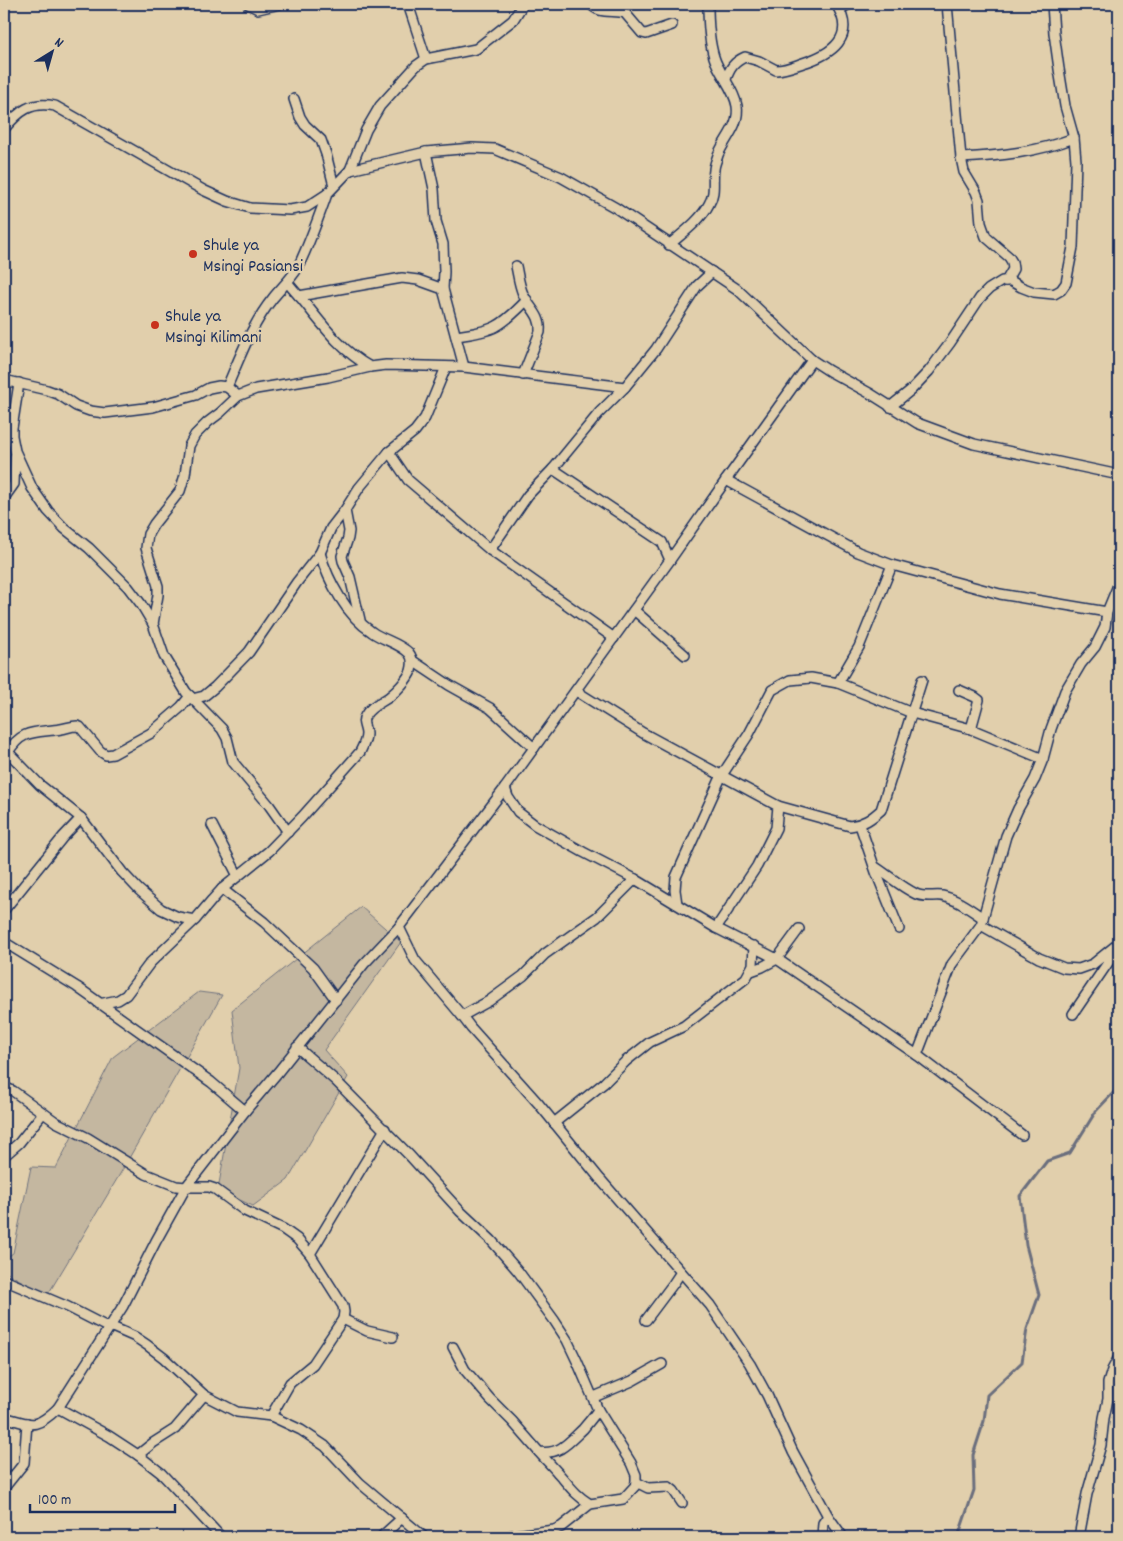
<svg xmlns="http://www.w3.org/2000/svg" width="1123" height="1541" font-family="Dekko,sans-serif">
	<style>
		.green { fill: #c4b7a0; stroke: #70737f }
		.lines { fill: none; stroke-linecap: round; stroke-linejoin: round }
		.stream { stroke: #6a6e7d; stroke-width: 3 }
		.street-casing { stroke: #1b2f5e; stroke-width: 12 }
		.street { stroke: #e1cfac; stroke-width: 9 }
		.poi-dot { fill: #c8321e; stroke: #e1cfac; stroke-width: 2 }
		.labels { text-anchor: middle; stroke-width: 5; stroke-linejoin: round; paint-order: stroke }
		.poi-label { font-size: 18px; fill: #1b2f5e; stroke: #e1cfac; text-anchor: start }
	</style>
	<rect width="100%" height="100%" fill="#e1cfac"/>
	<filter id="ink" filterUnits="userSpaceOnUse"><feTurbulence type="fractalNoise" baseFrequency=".02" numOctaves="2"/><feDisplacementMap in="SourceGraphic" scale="10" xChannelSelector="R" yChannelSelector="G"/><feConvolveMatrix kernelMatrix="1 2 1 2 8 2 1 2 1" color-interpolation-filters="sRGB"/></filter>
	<g filter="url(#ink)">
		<!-- green -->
		<g class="green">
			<polygon points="361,907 401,942 324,1050 348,1077 288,1180 253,1206 218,1190 239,1068 232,1010"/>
			<polygon points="199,992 222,995 120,1174 47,1296 4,1271 4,1259 13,1253 31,1167 56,1168 113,1057"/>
		</g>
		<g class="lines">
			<!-- stream -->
			<polyline class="stream" points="958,1537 974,1490 973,1455 984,1421 987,1395 1022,1362 1027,1329 1039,1295 1026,1245 1020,1196 1047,1161 1070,1153 1096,1111 1116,1090 1119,1090"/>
			<defs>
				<g id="street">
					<polyline points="248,4 258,9 280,4"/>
					<polyline points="408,4 426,59"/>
					<path d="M 591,4 C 597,14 614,10 625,13 L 642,33 L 646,34 L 672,25"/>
					<polyline points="947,4 961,158 964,172 976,192 979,200 981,223 986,237 1009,257 1012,262 1013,269 1006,281"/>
					<polyline points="839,9 850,4"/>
					<path d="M 726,79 C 730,68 734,62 745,57 L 759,61 L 776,70 C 785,70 794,66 803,63 C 832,54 857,37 836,4"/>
					<polyline points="294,99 300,117 305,125 321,140 326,154 334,186"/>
					<path d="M 4,129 C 19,111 31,101 55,106 L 203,190 L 227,201 L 250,208 L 290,210 L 307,207 L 327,194 L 350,170 L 426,152 L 472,148 L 495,149 L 561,177 L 616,208 L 737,289 L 812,360 L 829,371 L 871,394 L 917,423 L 974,444 L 1119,475"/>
					<polyline points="426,152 434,189 436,221 443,244 444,272 443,289 464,367"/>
					<path d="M 961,158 C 1000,156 1038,152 1074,138"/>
					<polyline points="350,170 366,130 380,106 416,66 426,59 476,49 513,20 523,4"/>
					<path d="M 669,245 C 683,233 701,220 709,204 C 716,192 712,182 714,170 C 714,165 717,159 718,155 C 725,138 740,125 737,106 C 734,88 719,74 714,57 C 709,41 708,21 708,4"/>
					<path d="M 516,266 C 518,275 519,285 523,294 C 529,308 542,315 540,332 L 523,375"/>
					<path d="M 288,283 C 292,288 296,293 301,298 C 322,324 340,350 370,367"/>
					<polyline points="299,296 402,278 418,280 443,289"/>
					<path d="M 456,336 C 494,331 500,328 527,300"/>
					<polyline points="4,380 47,390 58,394 76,406 90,411 105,413 153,407 196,395 209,388 219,386 227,387 238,396"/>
					<polyline points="19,383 12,428 12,436 15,451 32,488 48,511 64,528 89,548 128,587 141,604 153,624 164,656 186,692 222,729 227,738 233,762 269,805 288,832"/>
					<path d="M 227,387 C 240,357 252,324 273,298 C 281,288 290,280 297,269 C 309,245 318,219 327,194"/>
					<polyline points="890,407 911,390 929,371 950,343 980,298 989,289 1002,281 1011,281 1021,287 1034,292 1054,294 1061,290 1066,283 1073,247 1076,161 1074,138 1065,106 1059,69 1054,33 1052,4"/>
					<polyline points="389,452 408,480 490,550 614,638"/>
					<polyline points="553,469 662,542 670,560"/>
					<polyline points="726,480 858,552 892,565 1000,594 1107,612"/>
					<polyline points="4,498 14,484 15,456"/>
					<polyline points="345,510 349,531 348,538 342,556 343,561 350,577 360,620"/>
					<polyline points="490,550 528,495 553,469 599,413 625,387"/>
					<polyline points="634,610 685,655"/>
					<polyline points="153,624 158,595 158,586 146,548 148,534 154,524 180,491 185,475 189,446 195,435 208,422 220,413 238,396 256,389 328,377 370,367 386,365 464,367 625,387 656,349 697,286 712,272"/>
					<polyline points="413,661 449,685 490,708 534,748"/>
					<polyline points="838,683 859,647 892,565"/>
					<polyline points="959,690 975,697 979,700 971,729"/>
					<polyline points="576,691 643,733 778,806 776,828 757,866 716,928"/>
					<polyline points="192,699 204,696 215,687 249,652 297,582 320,553 331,528 345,510 359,488 389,452 415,431 425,418 446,367"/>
					<polyline points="4,748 40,785 81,818 122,872 139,890 161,909 178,917 195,920"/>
					<path d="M 8,753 C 21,728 38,733 61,729 C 67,728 71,726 77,726 L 80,727 L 100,751 L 106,755 L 113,754 L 151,733 L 181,707 L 190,696"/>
					<polyline points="505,788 508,797 518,812 535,825 583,852 635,879 716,928 777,959 917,1055 1022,1135"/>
					<path d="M 778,806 L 850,826 C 864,824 871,819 881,810 L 922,680"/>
					<polyline points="212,825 238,876"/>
					<polyline points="860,825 876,872 899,929"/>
					<path d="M 874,866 C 888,875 901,887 916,894 C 925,898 933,895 942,896 C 957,899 971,910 983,918"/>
					<polyline points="222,889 264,922 313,968 336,1000"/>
					<polyline points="677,904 675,890 676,877 722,775 749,734 772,690 790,680 811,678 838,683 912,713 971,729 1043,759"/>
					<polyline points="4,910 63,837 81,818"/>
					<polyline points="981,925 1039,958 1064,968 1079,969 1093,964 1119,943"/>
					<polyline points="399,927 415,960 462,1016 471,1028 538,1103 600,1179 710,1305 750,1364 767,1395 793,1452 828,1516 843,1537"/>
					<polyline points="4,942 77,987 211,1082 245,1111"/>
					<polyline points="751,971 762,967 777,959 799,929"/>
					<path d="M 99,1004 L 118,1000 L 126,995 L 150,963 L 195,920 L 212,900 L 222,889 L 269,851 L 302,817 L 360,752 C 363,746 366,741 366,734 C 366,728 361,722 365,716 C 370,706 381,703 389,697 C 397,691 407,680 411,671 C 413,664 413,658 409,653 C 399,643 383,640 372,632 C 347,616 328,581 320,553"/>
					<polyline points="1073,1014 1118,948"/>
					<polyline points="462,1016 489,1001 523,976 545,954 597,917 635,879"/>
					<polyline points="297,1047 336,1081 410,1156 460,1211 491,1240 518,1271 554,1320 567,1340 577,1361 598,1410 631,1463 636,1475 636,1482 635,1486 623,1499 590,1504 561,1527 554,1530 501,1537"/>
					<polyline points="917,1055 952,964 981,925 1006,836 1018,809 1035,779 1043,759 1051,729 1065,691 1081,664 1095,647 1105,627 1107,612 1119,583"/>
					<polyline points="4,1087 13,1091 56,1122 88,1138 146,1174 176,1186 186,1187 209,1187 215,1189 245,1211 283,1229 297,1239 310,1254 343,1306 344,1312 343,1319 313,1364 290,1383 271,1416"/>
					<polyline points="554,1123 604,1083 626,1061 650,1042 684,1026 746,978 753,965 754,946"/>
					<polyline points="4,1156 19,1143 43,1113"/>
					<polyline points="310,1254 385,1129"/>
					<polyline points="4,1280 68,1307 109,1328"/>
					<polyline points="343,1319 367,1331 393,1337"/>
					<polyline points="646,1320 673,1284 681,1272"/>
					<polyline points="110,1326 135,1337 147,1345 164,1358 204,1395 237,1412 271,1416 301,1430 325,1446 360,1483 424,1537"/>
					<path d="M 453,1347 L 465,1370 L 490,1399 L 512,1421 L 539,1452 C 560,1455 569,1442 583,1429 C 589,1422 593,1417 598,1410"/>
					<polyline points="594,1397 632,1381 662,1364"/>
					<polyline points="58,1408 109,1436 138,1455 161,1473 221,1537"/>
					<path d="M 4,1417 C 32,1425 35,1430 58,1408 L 123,1306 L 156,1241 L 186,1187 L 245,1111 L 278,1072 L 364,964 L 399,927 L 505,788 L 670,560 L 726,480 L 812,360"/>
					<path d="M 539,1452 C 545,1459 552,1466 558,1473 C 570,1486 574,1494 590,1504"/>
					<polyline points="138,1455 153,1443 175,1429 204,1395"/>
					<polyline points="636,1482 648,1488 669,1487 674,1491 682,1503"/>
					<polyline points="4,1488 24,1463 27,1423"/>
					<polyline points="381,1537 402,1518"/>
					<polyline points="822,1537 823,1523 828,1516"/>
					<polyline points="1079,1537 1087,1494 1101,1445 1104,1418 1108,1399 1108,1383 1112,1370 1119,1357"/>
				</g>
			</defs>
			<!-- street casing -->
			<use href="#street" class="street-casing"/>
			<!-- street -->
			<use href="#street" class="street"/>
		</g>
	</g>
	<!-- markers -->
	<g class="poi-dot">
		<circle cx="193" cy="254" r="5"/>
		<circle cx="155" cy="325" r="5"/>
	</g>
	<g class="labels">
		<!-- poi labels -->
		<g class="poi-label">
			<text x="203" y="250">Shule ya<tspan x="203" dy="21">Msingi Pasiansi</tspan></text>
			<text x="165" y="321">Shule ya<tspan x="165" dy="21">Msingi Kilimani</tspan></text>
		</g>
	</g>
	<!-- margin -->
	<rect width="1123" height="1541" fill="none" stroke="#e1cfac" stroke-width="20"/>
	<rect x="10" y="10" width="1103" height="1521" fill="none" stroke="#1b2f5e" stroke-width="2" filter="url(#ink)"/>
	<!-- north arrow -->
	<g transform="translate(52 52) rotate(37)" stroke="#e1cfac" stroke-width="4" paint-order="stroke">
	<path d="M0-4L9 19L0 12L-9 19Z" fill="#1b2f5e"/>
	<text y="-8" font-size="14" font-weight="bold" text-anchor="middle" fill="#1b2f5e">N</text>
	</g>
	<!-- scale -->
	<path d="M30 1504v8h145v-8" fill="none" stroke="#1b2f5e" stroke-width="2.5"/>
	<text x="38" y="1504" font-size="15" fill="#1b2f5e" stroke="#e1cfac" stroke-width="4" paint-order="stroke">100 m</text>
</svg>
